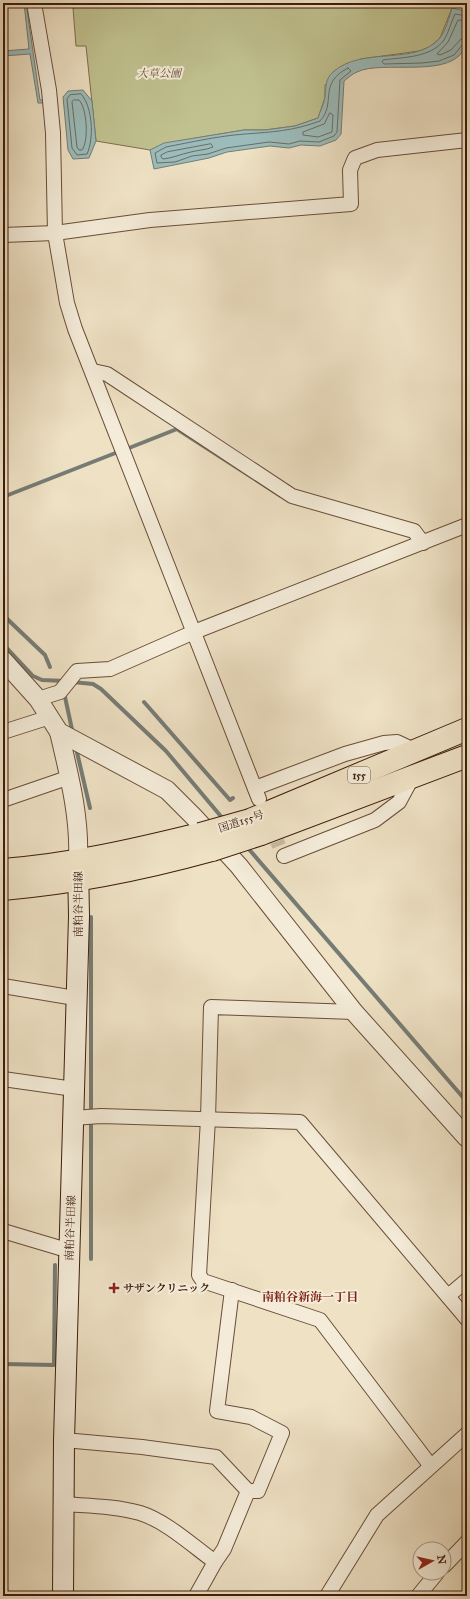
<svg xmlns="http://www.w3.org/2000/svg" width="470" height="1599" font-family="'IM FELL Great Primer','Noto Serif JP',serif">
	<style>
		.green { fill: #c0c18f; stroke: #7f6e4d }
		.water { fill: #9bbcbb; stroke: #767c75 }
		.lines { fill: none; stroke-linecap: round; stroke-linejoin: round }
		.shore { stroke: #6c6c63; stroke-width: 1 }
		.stream { stroke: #767c75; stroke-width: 4 }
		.minor-tunnel { stroke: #cbba9f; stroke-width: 14; stroke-dasharray: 14 7; stroke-linecap: butt }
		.minor-casing { stroke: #6a4d39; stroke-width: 16 }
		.tertiary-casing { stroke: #6a4d39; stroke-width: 20 }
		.secondary-casing { stroke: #3e1c0b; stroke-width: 22 }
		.trunk-casing { stroke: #3e1c0b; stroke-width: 24 }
		.minor { stroke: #f4ecd9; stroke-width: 14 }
		.tertiary { stroke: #f4ecd9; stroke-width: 18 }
		.secondary { stroke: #f4ecd9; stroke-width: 20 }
		.trunk { stroke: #eee1c4; stroke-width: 22 }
		.trunk-bridge-casing { stroke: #3e1c0b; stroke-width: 24; stroke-linecap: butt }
		.trunk-bridge { stroke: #eee1c4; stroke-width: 22 }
		.poi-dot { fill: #8f2418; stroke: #f4ecd9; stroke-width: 1.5 }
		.labels { text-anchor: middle; stroke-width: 4; stroke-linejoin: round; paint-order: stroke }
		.shield { fill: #f4ecd9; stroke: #755a49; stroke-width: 1 }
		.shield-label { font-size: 10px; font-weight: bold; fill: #3e1c0b }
		.park-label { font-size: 11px; font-style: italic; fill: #654e33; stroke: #f4ecd9 }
		.street-label { font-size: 11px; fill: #3e1c0b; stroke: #f4ecd9 }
		.poi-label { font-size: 11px; font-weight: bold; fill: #3e1c0b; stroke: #f4ecd9; text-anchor: start }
		.neighbourhood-label { font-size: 12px; font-weight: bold; fill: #7a1f14; stroke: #f4ecd9 }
	</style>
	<rect width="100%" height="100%" fill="#eee1c4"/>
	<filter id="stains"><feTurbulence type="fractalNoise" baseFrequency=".005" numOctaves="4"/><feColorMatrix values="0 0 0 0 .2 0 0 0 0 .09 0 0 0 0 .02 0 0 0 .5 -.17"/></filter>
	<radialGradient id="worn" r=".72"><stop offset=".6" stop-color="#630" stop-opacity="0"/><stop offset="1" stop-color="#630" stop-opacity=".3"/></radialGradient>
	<!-- green -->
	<polygon class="green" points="81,3 452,3 452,8 440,38 430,47 419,51 361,59 325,85 325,98 318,118 295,126 265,130 244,130 179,141 158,150 150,150 96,141 86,46 76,46 73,8 81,7"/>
	<!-- water -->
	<g class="water">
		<polygon points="24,3 26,3 40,100 44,100 45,103 38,103 30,54 3,56 3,51 29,49"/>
		<path d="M 452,8 L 465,11 C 466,22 469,35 466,45 C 454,81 383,59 357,72 C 352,74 348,78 344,81 L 341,134 L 336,140 L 320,146 L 301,145 L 289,148 L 270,146 L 227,152 L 209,158 L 154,169 L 150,150 L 164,143 L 244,130 L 265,130 L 295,126 L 318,118 C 320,111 324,104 325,97 C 326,88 325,79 333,72 C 362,46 414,66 439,39 C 446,31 449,17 452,8 Z"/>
		<polygon points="83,90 92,101 96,141 89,158 73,159 68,150 63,97 68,91"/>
	</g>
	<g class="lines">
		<!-- shore -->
		<g class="shore">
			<path d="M 467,16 L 455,14 C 451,22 449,32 444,40 C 431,58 403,57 383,60 L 382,62 L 384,64 L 422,63 L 439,61 L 454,55 L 463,44 L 467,43"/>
			<polyline points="467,21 458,20 448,42 437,54 440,55 451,50 461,39 467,38"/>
			<path d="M 348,68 L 351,71 L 340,80 L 337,132 L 334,136 L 319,142 L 300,141 L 289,144 L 269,142 L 226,148 L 208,154 L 192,156 L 175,162 L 157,163 L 155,153 L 166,147 C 192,142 218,136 245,134 C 272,132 293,131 320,121 C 337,103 317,84 348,68 Z"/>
			<path d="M 81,94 C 93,107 94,139 87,154 L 77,155 L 72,148 L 67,99 L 70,95 Z"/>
			<path d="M 74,100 L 79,100 C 87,108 89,141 82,150 L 79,150 L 77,147 L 72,102 Z"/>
			<polygon points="330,113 333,115 332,132 318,137 303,135 303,132 324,124"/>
			<path d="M 211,144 L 213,147 C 206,150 198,150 191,152 C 181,154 173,158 163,159 L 161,157 L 161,155 L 167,152 Z"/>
		</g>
		<!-- stream -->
		<g class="stream">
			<polyline points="129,448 177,429 281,496"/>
			<polyline points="3,497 118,452"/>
			<polyline points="3,615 45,655 50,667"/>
			<polyline points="3,644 33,676 42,680 65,681"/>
			<polyline points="72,682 93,684 101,689 166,751 224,820"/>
			<polyline points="65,697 73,734"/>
			<polyline points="144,702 230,800 233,798"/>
			<polyline points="76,748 90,808"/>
			<polyline points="247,847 467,1102"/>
			<polyline points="91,1259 91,917"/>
			<polyline points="3,1364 54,1365 55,1265"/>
		</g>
		<!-- minor-tunnel -->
		<polyline class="minor-tunnel" points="269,822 279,846"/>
		<defs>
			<g id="minor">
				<polyline points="34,3 49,90 53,133 55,233 67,303 75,329 259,799"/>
				<polyline points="3,235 55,233 150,220 351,204 350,170 355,158 377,150 467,140"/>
				<polyline points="93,371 107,374 292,496 414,531 423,543"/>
				<polyline points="38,699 60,692 77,671 110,669 194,632 467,525"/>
				<polyline points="3,732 50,717"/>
				<polyline points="255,788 345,754 384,743 397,742 414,750"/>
				<polyline points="3,800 70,777"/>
				<polyline points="284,856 375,820 399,802 412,778"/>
				<polyline points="3,986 75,998"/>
				<polyline points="354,1012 211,1007 208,1119 199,1275 203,1281 320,1320 430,1465"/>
				<polyline points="3,1079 74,1089"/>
				<polyline points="73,1118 101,1116 300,1122 467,1319"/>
				<polyline points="3,1231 60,1248 69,1248"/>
				<polyline points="232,1290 217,1411 251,1417 282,1433 258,1491 248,1491"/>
				<polyline points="448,1296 467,1280"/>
				<polyline points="64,1440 142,1447 216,1457 248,1491 224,1549 215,1562"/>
				<path d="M 63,1504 C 89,1506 115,1506 140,1513 C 166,1521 193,1546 215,1562 L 196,1596"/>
				<polyline points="444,1566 467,1542"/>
				<polyline points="327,1596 377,1515 467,1434"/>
				<polyline points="418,1596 437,1573"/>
			</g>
			<g id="tertiary">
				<polyline points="3,660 38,699 59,732 167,790 194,817 239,866 354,1012 467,1138"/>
				<path d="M 59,732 C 69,775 80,816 78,860"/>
			</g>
			<polyline id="secondary" points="63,1596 64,1440 79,916 78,864"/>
			<g id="trunk">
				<polyline points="250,820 467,729"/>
				<polyline points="261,834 467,756"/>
				<path d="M 3,870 C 70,865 135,850 200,834"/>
				<path d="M 3,889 C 75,883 143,869 212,850"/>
			</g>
		</defs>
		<!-- minor casing -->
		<use href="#minor" class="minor-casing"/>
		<!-- tertiary casing -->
		<use href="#tertiary" class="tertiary-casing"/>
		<!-- secondary casing -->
		<use href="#secondary" class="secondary-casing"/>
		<!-- trunk casing -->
		<use href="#trunk" class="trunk-casing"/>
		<!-- minor -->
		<use href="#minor" class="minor"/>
		<!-- tertiary -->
		<use href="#tertiary" class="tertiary"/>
		<!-- secondary -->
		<use href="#secondary" class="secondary"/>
		<!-- trunk -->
		<use href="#trunk" class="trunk"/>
		<defs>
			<g id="trunk-bridge">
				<polyline points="200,834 250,820"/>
				<polyline points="212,850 261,834"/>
			</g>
		</defs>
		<!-- trunk-bridge casing -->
		<use href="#trunk-bridge" class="trunk-bridge-casing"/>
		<!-- trunk-bridge -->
		<use href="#trunk-bridge" class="trunk-bridge"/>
	</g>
	<!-- markers -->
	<path class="poi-dot" d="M112 1282h4v4h4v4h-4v4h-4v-4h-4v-4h4z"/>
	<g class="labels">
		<!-- shield labels -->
		<rect class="shield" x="348" y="767" width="22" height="16" rx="3"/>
		<g class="shield-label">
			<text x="359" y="779">155</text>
		</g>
		<!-- park labels -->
		<g class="park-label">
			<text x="159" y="77">大草公園</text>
		</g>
		<!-- street labels -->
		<g class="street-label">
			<text transform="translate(241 821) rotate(-18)" y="4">国道155号</text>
			<text transform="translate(78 904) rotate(-90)" y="4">南粕谷半田線</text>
			<text transform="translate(70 1228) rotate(-88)" y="4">南粕谷半田線</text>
		</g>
		<!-- poi labels -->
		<g class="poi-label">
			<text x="123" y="1292">サザンクリニック</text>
		</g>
		<!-- neighbourhood labels -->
		<g class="neighbourhood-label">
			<text x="310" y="1301">南粕谷新海一丁目</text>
		</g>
	</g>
	<!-- margin -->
	<rect width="470" height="1599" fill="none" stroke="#eee1c4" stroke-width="16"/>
	<rect x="4" y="4" width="462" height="1591" fill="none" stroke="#3e1c0b" stroke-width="2"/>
	<rect x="8" y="8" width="454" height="1583" fill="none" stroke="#3e1c0b"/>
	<!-- north arrow -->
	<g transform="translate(432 1561) rotate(82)"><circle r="19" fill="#f4ecd9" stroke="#ab9987"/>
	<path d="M0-3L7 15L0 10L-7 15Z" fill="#8f2418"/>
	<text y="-6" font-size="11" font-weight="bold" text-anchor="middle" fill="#3e1c0b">N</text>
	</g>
	<rect width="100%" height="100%" filter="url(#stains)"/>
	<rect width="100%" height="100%" fill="url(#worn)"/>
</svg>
